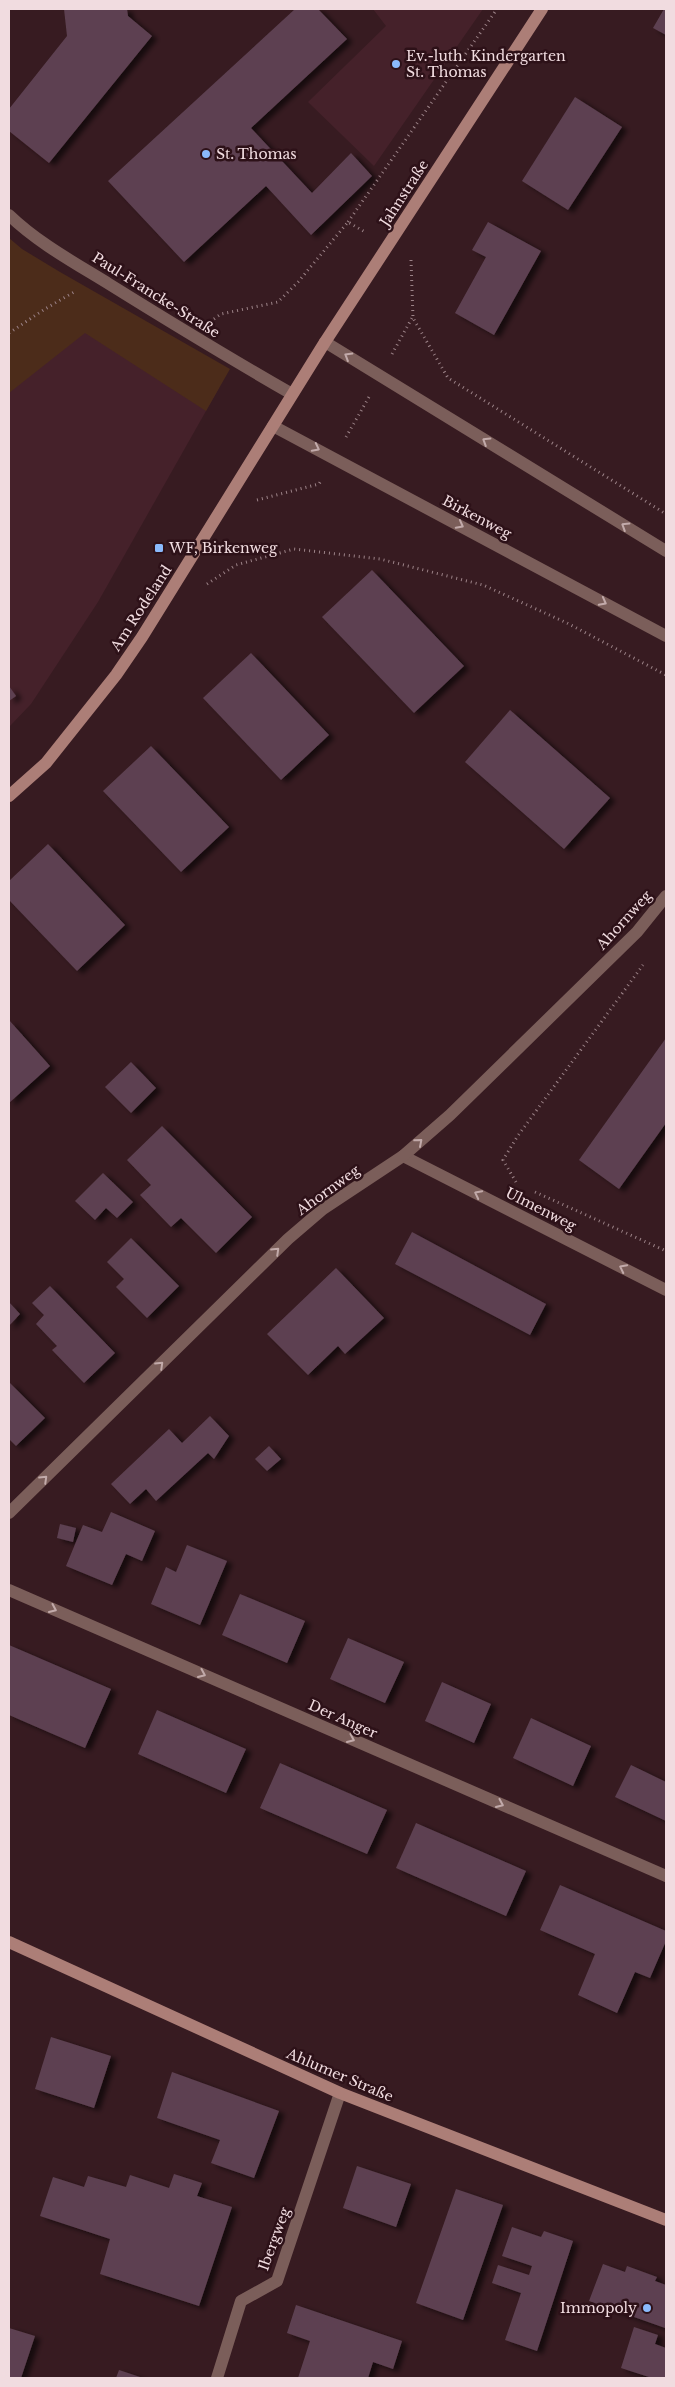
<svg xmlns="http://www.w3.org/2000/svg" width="675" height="2387" font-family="'Libre Baskerville',serif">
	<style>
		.built { fill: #45212a }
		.green { fill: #4c2c1a }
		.building { fill: #5d4151; filter: url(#shadow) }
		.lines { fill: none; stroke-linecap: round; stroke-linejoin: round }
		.path { stroke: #9c8388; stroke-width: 3; stroke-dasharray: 1 4; stroke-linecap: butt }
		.street { stroke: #7b5e5a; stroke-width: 12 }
		.secondary { stroke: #ac7e77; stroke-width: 12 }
		.oneway { stroke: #c2aaaa }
		.poi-dot { fill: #8abafc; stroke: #2d1118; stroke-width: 2 }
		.labels { text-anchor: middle; stroke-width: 5; stroke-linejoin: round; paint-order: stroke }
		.poi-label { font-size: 14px; fill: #f1dce0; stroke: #2d1118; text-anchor: start }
		.street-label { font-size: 14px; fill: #f1dce0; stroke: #2d1118 }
	</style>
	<defs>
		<filter id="shadow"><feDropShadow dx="5.5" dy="3" stdDeviation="2.5" flood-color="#0009"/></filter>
	</defs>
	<rect width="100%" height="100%" fill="#371b21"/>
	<!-- built -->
	<g class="built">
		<polygon points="373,9 483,9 374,166 308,102 386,26"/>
		<polygon points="85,309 219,388 98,602 31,704 9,727 9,364"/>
	</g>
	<!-- green -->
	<polygon class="green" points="9,238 22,249 60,272 230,369 206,411 85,333 9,393"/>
	<!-- building -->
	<g class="building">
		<polygon points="64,9 127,9 128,16 152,36 49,163 9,131 9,109 67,36"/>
		<polygon points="295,9 318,9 347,39 251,128 312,193 351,153 372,176 311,235 266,186 184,262 108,181"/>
		<polygon points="664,9 666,9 666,35 653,28"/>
		<polygon points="575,97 622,127 568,210 522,181"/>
		<polygon points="488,222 541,251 494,335 455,313 486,257 472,250"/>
		<polygon points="372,570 464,666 414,713 322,617"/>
		<polygon points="251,653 329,735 281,780 203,698"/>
		<polygon points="9,686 16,696 9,701"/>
		<polygon points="510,710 610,798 564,849 465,762"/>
		<polygon points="151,746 229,827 181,872 103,791"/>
		<polygon points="48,844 125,925 77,971 9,900 9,881"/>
		<polygon points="9,1020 50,1066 9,1103"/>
		<polygon points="666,1038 666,1123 619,1189 579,1160"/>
		<polygon points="131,1062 156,1088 131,1113 105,1087"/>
		<polygon points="162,1126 252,1217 216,1253 181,1218 171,1227 140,1195 151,1185 127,1160"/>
		<polygon points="103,1173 133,1202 117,1218 106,1208 95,1220 75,1201"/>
		<polygon points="412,1232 546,1304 530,1335 395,1264"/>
		<polygon points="131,1238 179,1286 147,1318 116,1287 124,1279 107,1262"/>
		<polygon points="336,1268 384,1318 345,1354 338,1346 308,1375 267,1334"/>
		<polygon points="50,1286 115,1353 84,1383 52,1350 57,1346 36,1324 44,1315 32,1303"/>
		<polygon points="9,1302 20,1314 9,1326"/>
		<polygon points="9,1382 45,1418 16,1446 9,1439"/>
		<polygon points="210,1416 229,1436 214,1459 208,1453 156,1501 146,1489 130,1504 111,1484 169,1429 182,1443"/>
		<polygon points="269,1446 281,1459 267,1471 255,1459"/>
		<polygon points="111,1512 155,1531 142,1561 126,1554 112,1585 66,1566 83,1525 102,1532"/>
		<polygon points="60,1524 76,1528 73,1542 57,1538"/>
		<polygon points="187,1545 227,1561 200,1625 151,1604 166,1567 176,1572"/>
		<polygon points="240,1594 305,1621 287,1663 222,1635"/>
		<polygon points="348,1638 404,1662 385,1703 330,1679"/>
		<polygon points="9,1645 111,1689 85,1748 9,1715"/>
		<polygon points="442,1682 491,1704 474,1743 425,1721"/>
		<polygon points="157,1710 246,1749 226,1793 138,1754"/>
		<polygon points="531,1718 591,1746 573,1786 513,1758"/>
		<polygon points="280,1763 387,1810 367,1854 260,1808"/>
		<polygon points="631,1765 666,1782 666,1821 615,1797"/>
		<polygon points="416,1823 526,1871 506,1916 396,1868"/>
		<polygon points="560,1885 666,1931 666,1941 650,1978 635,1972 617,2013 578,1995 595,1954 540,1930"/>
		<polygon points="51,2037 111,2056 94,2108 35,2089"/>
		<polygon points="172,2072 279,2111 254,2178 211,2163 220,2140 157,2118"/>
		<polygon points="357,2166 411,2184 396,2227 343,2208"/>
		<polygon points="174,2174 202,2183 197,2196 232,2207 199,2306 100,2274 110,2239 40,2216 53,2177 84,2187 88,2176 126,2187 130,2175 169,2188"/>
		<polygon points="456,2189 503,2205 463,2320 416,2303"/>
		<polygon points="512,2227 541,2237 544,2231 573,2241 537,2351 505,2340 521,2293 492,2283 498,2265 529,2275 532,2266 502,2256"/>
		<polygon points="603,2264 625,2272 627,2266 657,2277 655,2281 666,2285 665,2328 589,2301"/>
		<polygon points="296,2305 402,2341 393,2369 373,2362 368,2378 298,2378 310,2341 287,2333"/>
		<polygon points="634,2327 658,2335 655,2344 666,2348 666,2378 652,2378 621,2368"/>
		<polygon points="9,2328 35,2336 21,2378 9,2378"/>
		<polygon points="119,2370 143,2378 116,2378"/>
	</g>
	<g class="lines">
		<!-- path -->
		<g class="path">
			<polyline points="348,222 497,9"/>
			<polyline points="411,260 413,318 448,378 666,514"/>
			<polyline points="214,319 221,314 278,302 298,282 348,222 365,232"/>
			<polyline points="9,333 45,309 74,292"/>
			<polyline points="392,354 412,318"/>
			<polyline points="346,437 369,397"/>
			<polyline points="257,500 319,484 322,479"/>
			<polyline points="207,584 236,565 294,549 380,559 483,585 567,623 666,675"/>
			<polyline points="516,1182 503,1160 517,1137 643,965"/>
			<polyline points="535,1192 666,1251"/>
		</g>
		<!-- street -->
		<g class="street">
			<path d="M 9,215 C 38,243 75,263 109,284 C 170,322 231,359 292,394"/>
			<polyline points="325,342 666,551"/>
			<polyline points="273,426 666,636"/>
			<polyline points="403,1156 666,1290"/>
			<polyline points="9,1513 288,1239 323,1209 403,1156 450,1115 637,932 666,896"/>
			<polyline points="9,1590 666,1876"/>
			<polyline points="217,2378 241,2301 277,2281 340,2093"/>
		</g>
		<!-- secondary -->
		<g class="secondary">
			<polyline points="9,796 46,763 116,675 142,637 325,342 542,9"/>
			<polyline points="9,1942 340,2093 666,2220"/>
		</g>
	</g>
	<!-- one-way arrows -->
	<defs><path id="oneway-chevron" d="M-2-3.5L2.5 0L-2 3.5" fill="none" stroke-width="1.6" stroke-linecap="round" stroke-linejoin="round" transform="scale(1.25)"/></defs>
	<g class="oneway">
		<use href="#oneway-chevron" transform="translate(348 356) rotate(-149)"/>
		<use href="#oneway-chevron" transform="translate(486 441) rotate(-148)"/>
		<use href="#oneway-chevron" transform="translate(316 448) rotate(27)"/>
		<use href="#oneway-chevron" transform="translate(460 525) rotate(28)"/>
		<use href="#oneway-chevron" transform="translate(625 526) rotate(-148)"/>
		<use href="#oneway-chevron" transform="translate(603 602) rotate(28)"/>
		<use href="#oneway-chevron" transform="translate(419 1142) rotate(-41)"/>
		<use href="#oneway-chevron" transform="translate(478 1194) rotate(-153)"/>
		<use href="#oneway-chevron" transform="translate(276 1251) rotate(-44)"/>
		<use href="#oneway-chevron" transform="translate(623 1268) rotate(-153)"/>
		<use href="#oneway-chevron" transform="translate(160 1365) rotate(-44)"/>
		<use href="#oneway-chevron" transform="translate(44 1479) rotate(-44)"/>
		<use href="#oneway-chevron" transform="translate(53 1609) rotate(24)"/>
		<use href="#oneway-chevron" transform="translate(202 1674) rotate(24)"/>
		<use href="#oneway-chevron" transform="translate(351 1739) rotate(24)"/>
		<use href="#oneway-chevron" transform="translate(500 1804) rotate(24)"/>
	</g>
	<!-- markers -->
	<g class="poi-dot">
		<circle cx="396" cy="64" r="5"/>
		<circle cx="206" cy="154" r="5"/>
		<rect x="154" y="543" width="10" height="10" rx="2.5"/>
		<circle cx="647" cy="2308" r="5"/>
	</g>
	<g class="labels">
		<!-- poi labels -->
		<g class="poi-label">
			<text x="406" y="61">Ev.-luth. Kindergarten<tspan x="406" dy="16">St. Thomas</tspan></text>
			<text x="216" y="159">St. Thomas</text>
			<text x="169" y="553">WF, Birkenweg</text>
			<text x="637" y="2313" text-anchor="end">Immopoly</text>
		</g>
		<!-- street labels -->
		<g class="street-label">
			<text transform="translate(404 193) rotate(-57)" y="5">Jahnstraße</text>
			<text transform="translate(156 295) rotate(32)" y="5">Paul-Francke-Straße</text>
			<text transform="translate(477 517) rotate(28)" y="5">Birkenweg</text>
			<text transform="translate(141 608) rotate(-57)" y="5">Am Rodeland</text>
			<text transform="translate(624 920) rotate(-48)" y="5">Ahornweg</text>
			<text transform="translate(328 1190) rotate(-36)" y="5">Ahornweg</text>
			<text transform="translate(541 1209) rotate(27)" y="5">Ulmenweg</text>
			<text transform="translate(343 1719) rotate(24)" y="5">Der Anger</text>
			<text transform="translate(340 2075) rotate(23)" y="5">Ahlumer Straße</text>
			<text transform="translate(274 2239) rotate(-70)" y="5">Ibergweg</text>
		</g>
	</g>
	<!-- border -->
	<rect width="675" height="2387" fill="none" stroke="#f1dce0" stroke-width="20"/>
</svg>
